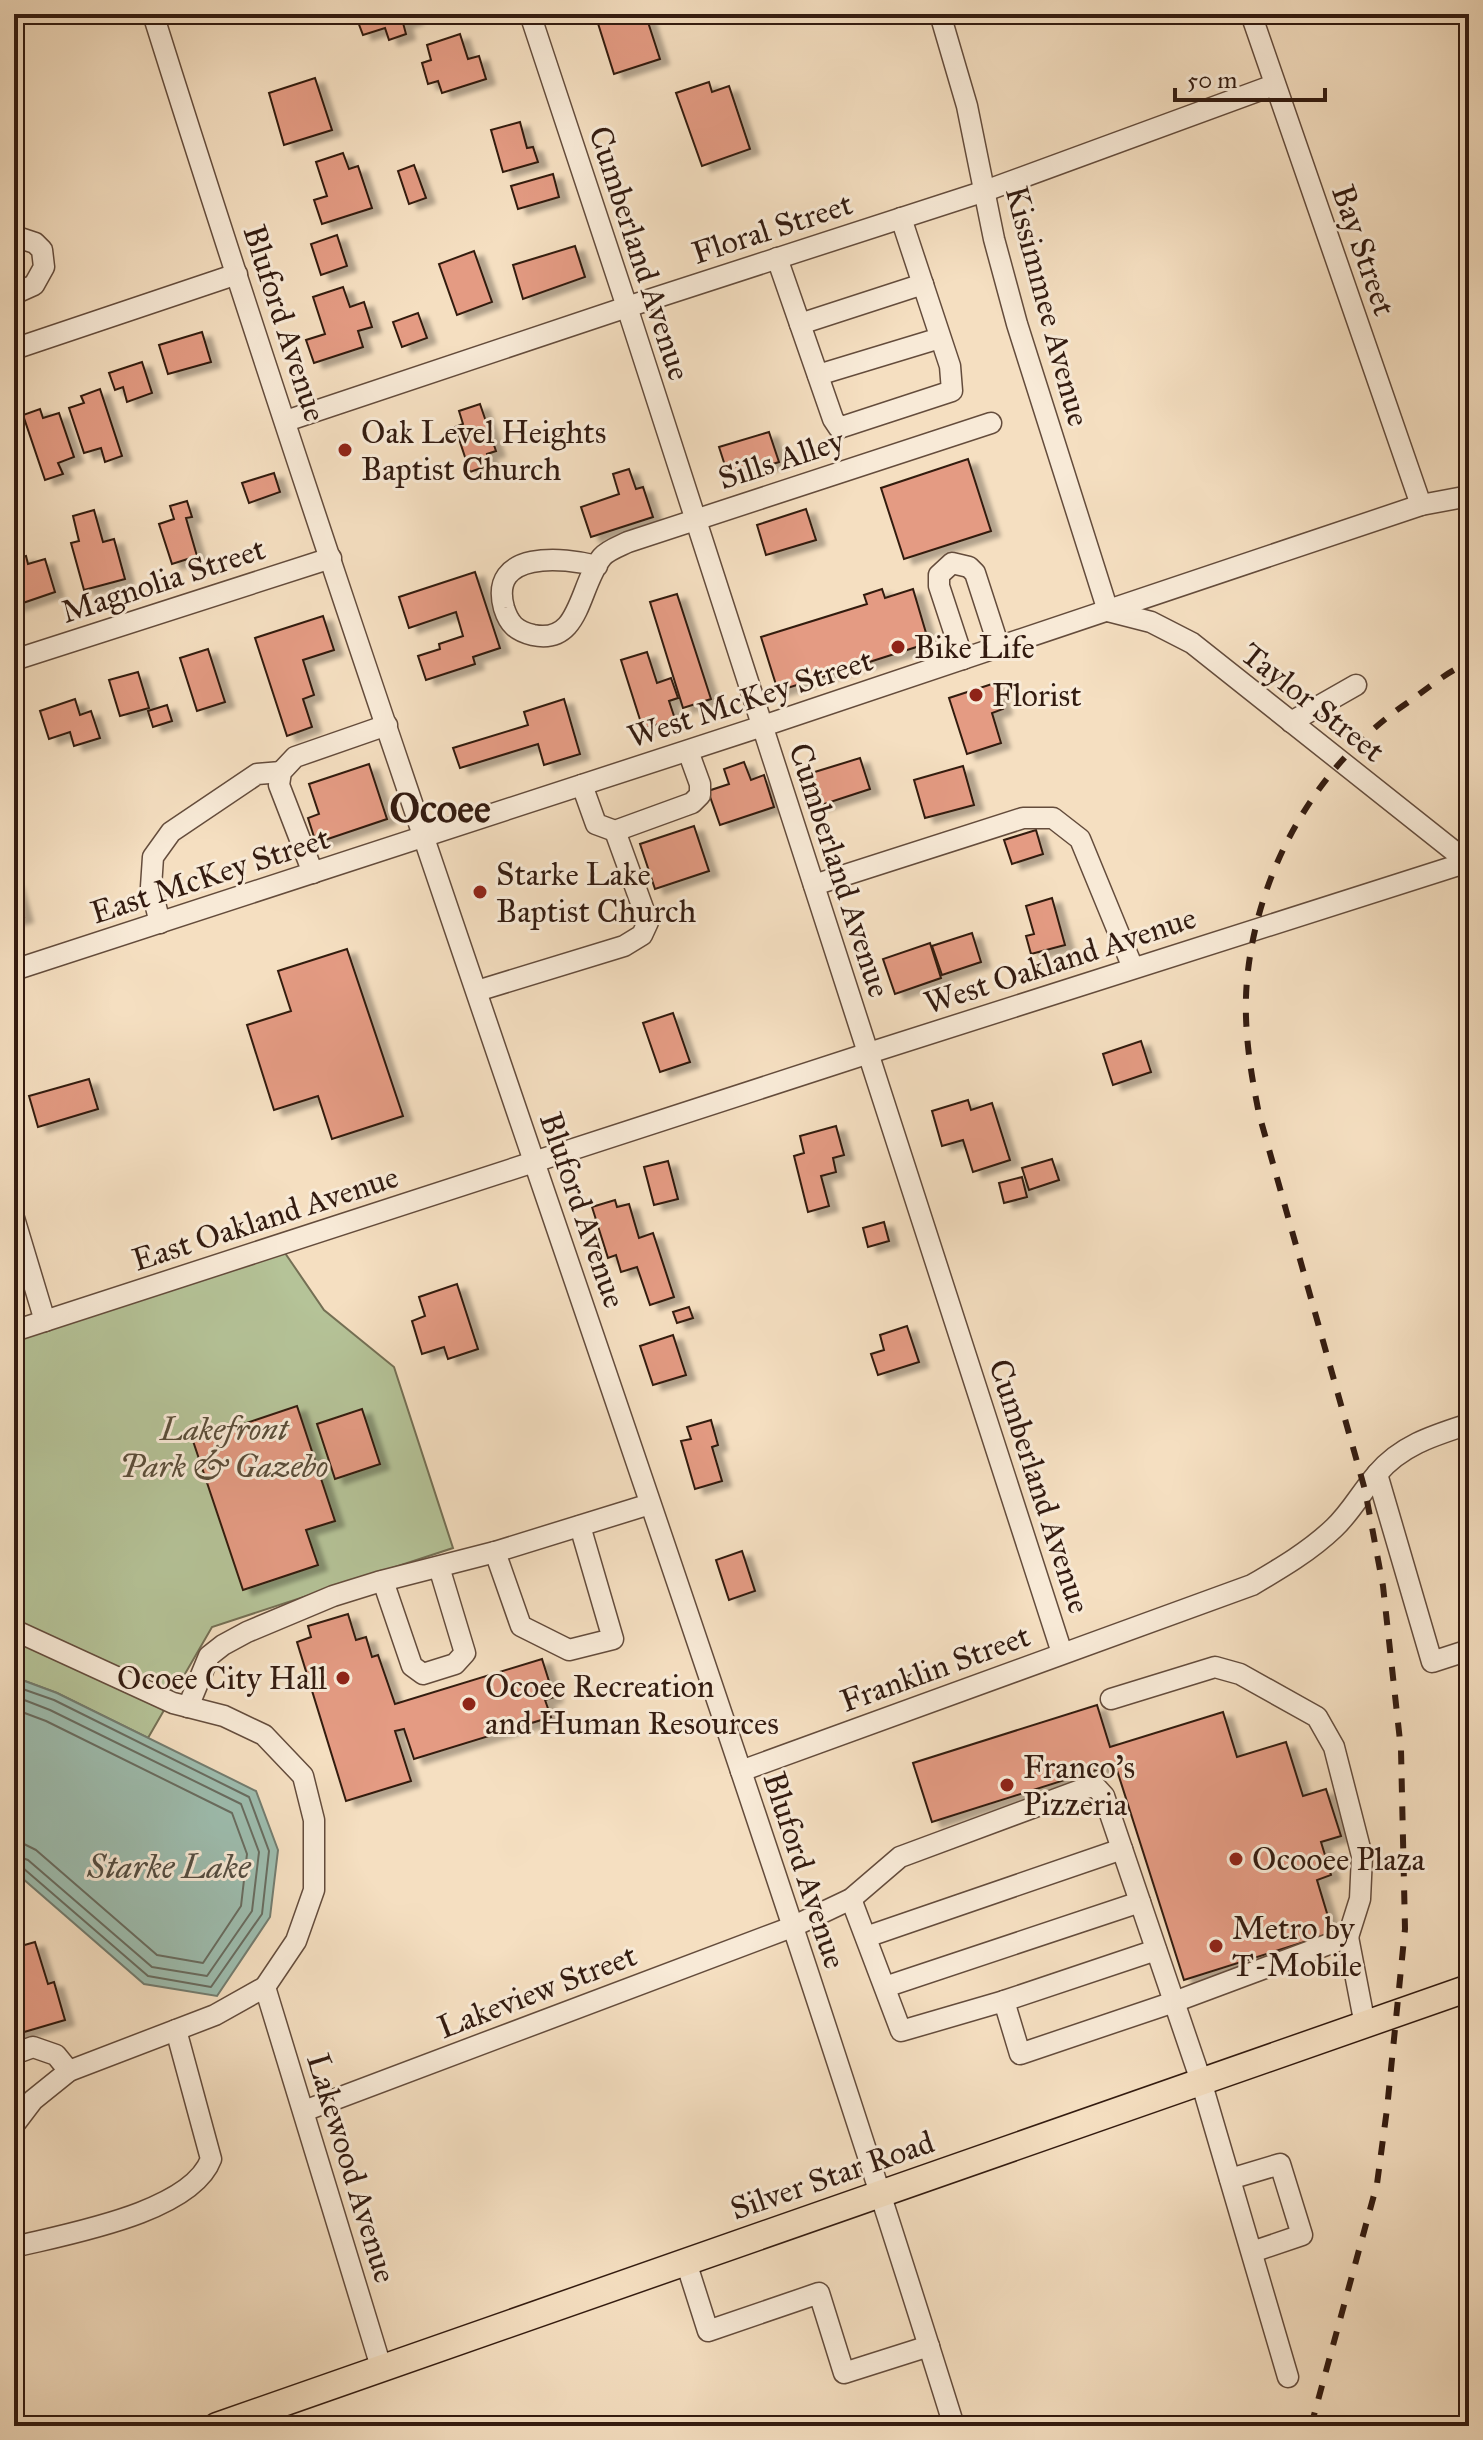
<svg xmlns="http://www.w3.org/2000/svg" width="1483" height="2440" font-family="'IM FELL Great Primer',serif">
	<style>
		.green { fill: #b5c398; stroke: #746f54; stroke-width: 2 }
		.water { fill: #9dbdaf; stroke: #737c6f; stroke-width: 2 }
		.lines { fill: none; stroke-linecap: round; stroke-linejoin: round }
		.shore { stroke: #686c60; stroke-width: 2 }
		.building { fill: #e49b83; stroke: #331b10; stroke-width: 2; filter: url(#shadow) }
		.minor-casing { stroke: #644c3c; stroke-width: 23 }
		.major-casing { stroke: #331b10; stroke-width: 29 }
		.minor { stroke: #f8ead7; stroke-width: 20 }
		.major { stroke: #f5dfc1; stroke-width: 26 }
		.rail { stroke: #331b10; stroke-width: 6; stroke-dasharray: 14 14; stroke-linecap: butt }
		.poi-dot { fill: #8f2418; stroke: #f8ead7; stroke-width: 3 }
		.labels { text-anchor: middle; stroke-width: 6; stroke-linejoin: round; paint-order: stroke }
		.street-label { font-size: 32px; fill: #331b10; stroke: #f8ead7 }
		.poi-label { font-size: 32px; fill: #331b10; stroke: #f8ead7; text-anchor: start }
		.park-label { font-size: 32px; font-style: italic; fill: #5a4d39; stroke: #f8ead7 }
		.water-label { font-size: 34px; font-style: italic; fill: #534c40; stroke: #f8ead7 }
		.district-label { font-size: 40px; font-weight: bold; fill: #331b10; stroke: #f8ead7 }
	</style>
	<defs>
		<filter id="shadow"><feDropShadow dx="9" dy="5" stdDeviation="2" flood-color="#0004"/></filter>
	</defs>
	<rect width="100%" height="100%" fill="#f5dfc1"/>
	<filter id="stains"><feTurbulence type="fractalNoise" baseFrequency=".0025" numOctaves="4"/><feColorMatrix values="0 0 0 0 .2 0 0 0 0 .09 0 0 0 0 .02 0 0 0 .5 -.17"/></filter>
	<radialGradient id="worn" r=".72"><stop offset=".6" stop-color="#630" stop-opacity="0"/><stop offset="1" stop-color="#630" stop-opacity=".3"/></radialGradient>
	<!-- green -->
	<polygon class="green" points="285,1253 324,1310 394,1367 453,1548 212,1627 148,1738 57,1693 14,1677 14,1341"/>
	<!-- water -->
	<polygon class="water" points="14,1677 57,1693 256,1791 278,1850 270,1917 217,1996 144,1984 14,1871"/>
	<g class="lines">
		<!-- shore -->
		<g class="shore">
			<polyline points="14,1686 54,1700 249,1797 269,1851 262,1914 211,1987 148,1976 23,1868 14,1865"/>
			<polyline points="14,1696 50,1710 241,1804 259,1852 252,1911 207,1976 152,1967 28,1860 14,1855"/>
			<polyline points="14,1709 46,1721 232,1813 247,1854 241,1906 203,1963 157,1955 36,1850 24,1844 14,1843"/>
		</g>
	</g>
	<!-- building -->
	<g class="building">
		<polygon points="355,14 413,14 414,19 403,23 406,34 389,40 385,28 363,35"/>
		<polygon points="595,14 625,14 628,22 646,16 660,59 614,74"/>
		<polygon points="460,34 468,59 479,56 486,79 442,93 438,81 428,84 422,63 431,60 427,45"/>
		<polygon points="315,78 332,130 284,145 269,93"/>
		<polygon points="709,82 712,92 729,86 750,149 702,166 676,93"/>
		<polygon points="520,122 527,148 533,147 538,162 503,172 491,130"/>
		<polygon points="343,153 349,169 358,166 372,208 322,224 314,200 327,196 316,162"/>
		<polygon points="414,165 426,198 409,204 398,171"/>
		<polygon points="553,174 559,197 518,209 511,186"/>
		<polygon points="337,235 347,266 321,275 311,244"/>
		<polygon points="575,246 585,277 523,299 513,265"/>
		<polygon points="474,251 492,302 457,315 439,264"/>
		<polygon points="343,287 350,307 364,302 372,327 358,331 363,347 314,363 306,340 325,334 313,297"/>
		<polygon points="418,313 427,338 402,347 393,322"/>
		<polygon points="202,332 211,362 168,374 159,345"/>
		<polygon points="142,362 152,393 127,402 123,387 115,390 109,373"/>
		<polygon points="100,389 122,456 105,462 101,448 84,453 69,408 84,403 81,396"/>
		<polygon points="480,404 496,451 487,454 490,465 470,472 455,427 463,424 459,411"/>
		<polygon points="40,409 43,418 59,413 74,457 58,463 63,474 45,480 23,415"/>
		<polygon points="769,432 779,462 729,478 719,447"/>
		<polygon points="968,459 991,531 904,559 881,488"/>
		<polygon points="629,469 636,489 643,487 653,517 591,537 581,507 619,494 613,474"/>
		<polygon points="274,473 280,492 249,503 242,483"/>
		<polygon points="187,501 192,517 186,518 197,556 172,564 159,524 174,519 170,506"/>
		<polygon points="806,509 816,540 766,555 757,525"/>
		<polygon points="94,510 103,542 114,539 125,579 84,590 71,543 79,541 73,516"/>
		<polygon points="26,556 28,564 45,559 55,592 14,606 14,559"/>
		<polygon points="475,572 500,648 473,657 475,664 426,680 418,656 440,649 439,644 463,636 456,612 409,628 399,597"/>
		<polygon points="882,589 885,598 913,589 929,643 778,691 761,637 867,604 864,595"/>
		<polygon points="677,594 711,699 683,708 650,602"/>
		<polygon points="323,616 334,650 303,660 314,695 303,699 312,727 287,736 255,638"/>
		<polygon points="208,649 225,702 197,711 180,658"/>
		<polygon points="647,652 657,683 671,678 678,698 669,701 675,719 643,729 621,660"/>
		<polygon points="138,672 149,708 120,716 109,680"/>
		<polygon points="995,683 1003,709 992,713 1001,743 967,754 949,698"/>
		<polygon points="75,699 80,715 91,711 100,738 74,746 70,732 49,739 40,711"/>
		<polygon points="564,699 580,754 544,765 538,744 460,768 453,748 528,725 524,712"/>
		<polygon points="167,705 172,721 153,727 148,711"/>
		<polygon points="860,758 870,789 815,807 805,775"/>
		<polygon points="744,762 751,780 764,775 774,807 720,825 708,791 729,784 724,769"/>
		<polygon points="369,764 387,819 316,843 308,818 319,814 309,784"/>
		<polygon points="963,766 974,805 925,818 914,780"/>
		<polygon points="694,826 709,871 655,889 640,844"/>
		<polygon points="1036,830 1043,854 1012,864 1004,840"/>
		<polygon points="14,882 24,917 14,920"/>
		<polygon points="1052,898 1065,945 1031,954 1026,936 1034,934 1026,906"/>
		<polygon points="972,933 981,962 942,975 932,946"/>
		<polygon points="930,943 941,978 895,994 883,959"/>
		<polygon points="347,949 403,1116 332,1139 318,1096 274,1110 247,1025 291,1011 278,971"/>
		<polygon points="673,1013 690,1062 660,1072 643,1023"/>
		<polygon points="1141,1041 1151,1072 1113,1085 1103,1054"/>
		<polygon points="89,1079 98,1109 38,1127 29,1096"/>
		<polygon points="968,1100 971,1110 992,1103 1010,1160 973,1172 963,1140 942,1146 932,1111"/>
		<polygon points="836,1126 844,1155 833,1158 836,1172 821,1176 829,1206 808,1212 794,1156 804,1153 800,1136"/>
		<polygon points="1052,1159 1059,1180 1029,1190 1022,1168"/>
		<polygon points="668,1161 678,1199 654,1205 644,1167"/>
		<polygon points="1022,1177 1027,1197 1004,1203 999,1183"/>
		<polygon points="615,1200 617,1207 629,1204 639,1238 653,1233 674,1297 650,1305 637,1267 621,1272 616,1255 608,1258 592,1207"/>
		<polygon points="884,1222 889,1241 868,1247 863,1228"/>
		<polygon points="457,1284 478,1349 448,1359 444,1347 422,1354 412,1321 425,1316 419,1297"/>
		<polygon points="689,1307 693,1318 677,1323 673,1312"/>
		<polygon points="907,1326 919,1362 878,1375 871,1354 884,1350 880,1335"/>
		<polygon points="673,1335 686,1375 653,1385 640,1346"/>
		<polygon points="297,1406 335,1521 306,1530 318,1565 243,1590 193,1441"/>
		<polygon points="362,1409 380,1464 335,1479 317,1424"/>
		<polygon points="711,1420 718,1445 712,1447 722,1481 695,1489 681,1441 691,1439 687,1427"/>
		<polygon points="742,1551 755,1591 729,1600 716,1560"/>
		<polygon points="348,1614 356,1640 366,1637 372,1657 378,1655 395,1704 542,1659 554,1697 545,1700 551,1717 414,1759 404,1729 395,1731 411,1781 346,1801 297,1642 311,1637 308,1626"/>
		<polygon points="1097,1705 1110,1747 1223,1712 1237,1757 1286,1742 1303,1796 1326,1789 1341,1836 1321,1842 1331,1875 1317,1880 1333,1933 1184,1980 1115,1764 932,1822 913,1763"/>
		<polygon points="35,1942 48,1984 54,1982 65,2020 14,2035 14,1948"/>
	</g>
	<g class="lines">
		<defs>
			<g id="minor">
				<path d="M 153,14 C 407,822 701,1617 954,2426"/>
				<polyline points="530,14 627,307 1062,1653"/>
				<polyline points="940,14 967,106 994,239 1017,324 1108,611"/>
				<polyline points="1251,14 1421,505"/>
				<polyline points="14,236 35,243 42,250 44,267 34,285 14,294"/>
				<polyline points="777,258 833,419 839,428 952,391 950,366 901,218"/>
				<polyline points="800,324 923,284"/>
				<polyline points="14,349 237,274"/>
				<polyline points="818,375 940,338"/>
				<polyline points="286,421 627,307 985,191 1274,85"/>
				<path d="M 597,566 C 564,557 488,550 504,608 C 509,624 516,631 533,635 C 581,645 578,587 602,557 C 608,550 620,546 628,542 L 991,423"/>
				<polyline points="1108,611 1151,622 1192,643 1469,863"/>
				<polyline points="963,659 939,586 939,575 952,563 969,567 975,573 999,647"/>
				<polyline points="14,660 331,558"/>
				<polyline points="1291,722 1356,685"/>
				<polyline points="582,785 596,824 615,831 692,803 700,795 700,784 688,751"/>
				<polyline points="313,873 279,785 281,772 295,757 387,725"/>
				<polyline points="814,885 1023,818 1053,818 1080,839 1133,968"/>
				<polyline points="160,923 151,887 153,857 171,832 257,774 281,772"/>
				<polyline points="14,970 775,722 1421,505 1469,496"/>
				<polyline points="477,991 624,946 642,935 648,922 615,831"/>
				<polyline points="14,1218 45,1321"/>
				<polyline points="14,1331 869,1053 1468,862"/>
				<polyline points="1377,1474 1432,1662 1469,1650"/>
				<polyline points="495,1552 521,1626 569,1650 613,1639 580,1526"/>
				<polyline points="383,1581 412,1666 423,1674 455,1664 465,1653 439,1567"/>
				<polyline points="14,1630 173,1703 224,1716 264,1735 303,1776 314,1820 314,1890 296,1941 265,1987 215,2015 69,2071 33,2100 14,2125"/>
				<polyline points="1111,1699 1215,1667 1240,1674 1317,1717 1334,1747 1362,1856 1360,1899 1348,1937"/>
				<polyline points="188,1707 209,1656 223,1645 247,1632 333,1596 378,1582 495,1552 650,1504"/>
				<path d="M 741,1771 L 1252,1585 C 1281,1568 1310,1551 1334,1528 C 1351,1512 1362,1491 1377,1474 C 1401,1445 1435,1435 1469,1424"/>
				<polyline points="851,1899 901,2031 1004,2001 1020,2054 1174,2002 1348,1937 1365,2025"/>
				<polyline points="866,1937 1122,1849"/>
				<polyline points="265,1987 381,2367"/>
				<polyline points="885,1987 1140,1902"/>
				<polyline points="1004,2001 1156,1950"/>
				<polyline points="14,2054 33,2047 56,2055 69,2071"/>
				<polyline points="304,2111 792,1927 851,1899 900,1857 1094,1785 1104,1796 1201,2081 1288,2377"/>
				<polyline points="1230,2179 1280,2164 1302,2235 1252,2252"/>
				<path d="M 14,2247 C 66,2234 191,2213 211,2159 L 176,2030"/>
				<polyline points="686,2262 708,2331 819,2293 844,2373 929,2346"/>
			</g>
			<polyline id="major" points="217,2426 1469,1988"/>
		</defs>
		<!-- minor casing -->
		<use href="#minor" class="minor-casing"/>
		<!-- major casing -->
		<use href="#major" class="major-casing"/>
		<!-- minor -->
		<use href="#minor" class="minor"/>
		<!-- major -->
		<use href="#major" class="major"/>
		<!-- rail -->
		<path class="rail" d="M 1311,2426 L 1377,2184 L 1387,2109 L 1405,1929 L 1401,1750 L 1383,1586 L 1365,1490 L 1259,1114 C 1250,1069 1243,1026 1247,980 C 1257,871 1316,765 1407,703 C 1426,690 1447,671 1469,663"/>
	</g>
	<!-- markers -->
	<g class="poi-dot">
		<circle cx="345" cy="450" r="8"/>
		<circle cx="898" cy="647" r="8"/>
		<circle cx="976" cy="695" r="8"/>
		<circle cx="480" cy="892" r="8"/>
		<circle cx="343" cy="1678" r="8"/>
		<circle cx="469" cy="1704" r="8"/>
		<circle cx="1007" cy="1785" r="8"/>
		<circle cx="1236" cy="1859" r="8"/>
		<circle cx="1216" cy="1946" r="8"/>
	</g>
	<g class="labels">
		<!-- street labels -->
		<g class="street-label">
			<text transform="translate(772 228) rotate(-18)" y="11">Floral Street</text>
			<text transform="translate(1364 250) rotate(71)" y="11">Bay Street</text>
			<text transform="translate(640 253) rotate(72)" y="11">Cumberland Avenue</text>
			<text transform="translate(1048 306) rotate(75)" y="11">Kissimmee Avenue</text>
			<text transform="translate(285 323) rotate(72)" y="11">Bluford Avenue</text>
			<text transform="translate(781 459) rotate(-18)" y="11">Sills Alley</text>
			<text transform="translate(163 580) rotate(-18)" y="11">Magnolia Street</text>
			<text transform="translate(750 698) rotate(-18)" y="11">West McKey Street</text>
			<text transform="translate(1313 702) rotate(38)" y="11">Taylor Street</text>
			<text transform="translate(840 870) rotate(72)" y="11">Cumberland Avenue</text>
			<text transform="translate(210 875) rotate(-18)" y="11">East McKey Street</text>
			<text transform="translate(1060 960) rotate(-18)" y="11">West Oakland Avenue</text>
			<text transform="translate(583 1210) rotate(71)" y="11">Bluford Avenue</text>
			<text transform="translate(265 1218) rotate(-18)" y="11">East Oakland Avenue</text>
			<text transform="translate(1040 1486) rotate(72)" y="11">Cumberland Avenue</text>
			<text transform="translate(935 1668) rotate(-20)" y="11">Franklin Street</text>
			<text transform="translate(805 1870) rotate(72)" y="11">Bluford Avenue</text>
			<text transform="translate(537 1991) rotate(-21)" y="11">Lakeview Street</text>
			<text transform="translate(352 2168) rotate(73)" y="11">Lakewood Avenue</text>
			<text transform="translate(832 2175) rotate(-19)" y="11">Silver Star Road</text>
		</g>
		<!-- poi labels -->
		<g class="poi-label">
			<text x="361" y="443">Oak Level Heights<tspan x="361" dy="37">Baptist Church</tspan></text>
			<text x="914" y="658">Bike Life</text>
			<text x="992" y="706">Florist</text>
			<text x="496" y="885">Starke Lake<tspan x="496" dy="37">Baptist Church</tspan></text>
			<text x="327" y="1689" text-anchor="end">Ocoee City Hall</text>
			<text x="485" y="1697">Ocoee Recreation<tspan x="485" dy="37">and Human Resources</tspan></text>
			<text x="1023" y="1778">Franco's<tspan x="1023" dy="37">Pizzeria</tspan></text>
			<text x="1252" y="1870">Ocooee Plaza</text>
			<text x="1232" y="1939">Metro by<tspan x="1232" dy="37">T-Mobile</tspan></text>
		</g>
		<!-- park labels -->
		<g class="park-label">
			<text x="224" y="1440">Lakefront<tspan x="224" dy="37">Park &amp; Gazebo</tspan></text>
		</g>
		<!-- water labels -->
		<g class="water-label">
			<text x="169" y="1878">Starke Lake</text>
		</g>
		<!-- district labels -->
		<g class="district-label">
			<text x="440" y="822">Ocoee</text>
		</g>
	</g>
	<!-- margin -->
	<rect width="1483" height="2440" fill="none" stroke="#f5dfc1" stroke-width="48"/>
	<rect x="16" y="16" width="1451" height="2408" fill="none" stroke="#331b10" stroke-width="4"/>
	<rect x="24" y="24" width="1435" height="2392" fill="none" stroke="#331b10" stroke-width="2"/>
	<!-- scale -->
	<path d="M1175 88v12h150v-12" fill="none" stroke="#331b10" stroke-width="4"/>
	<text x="1187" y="88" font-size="24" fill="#331b10" stroke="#f8ead7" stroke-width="6" paint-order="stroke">50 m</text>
	<rect width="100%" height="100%" filter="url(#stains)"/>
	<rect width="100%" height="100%" fill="url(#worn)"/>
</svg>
